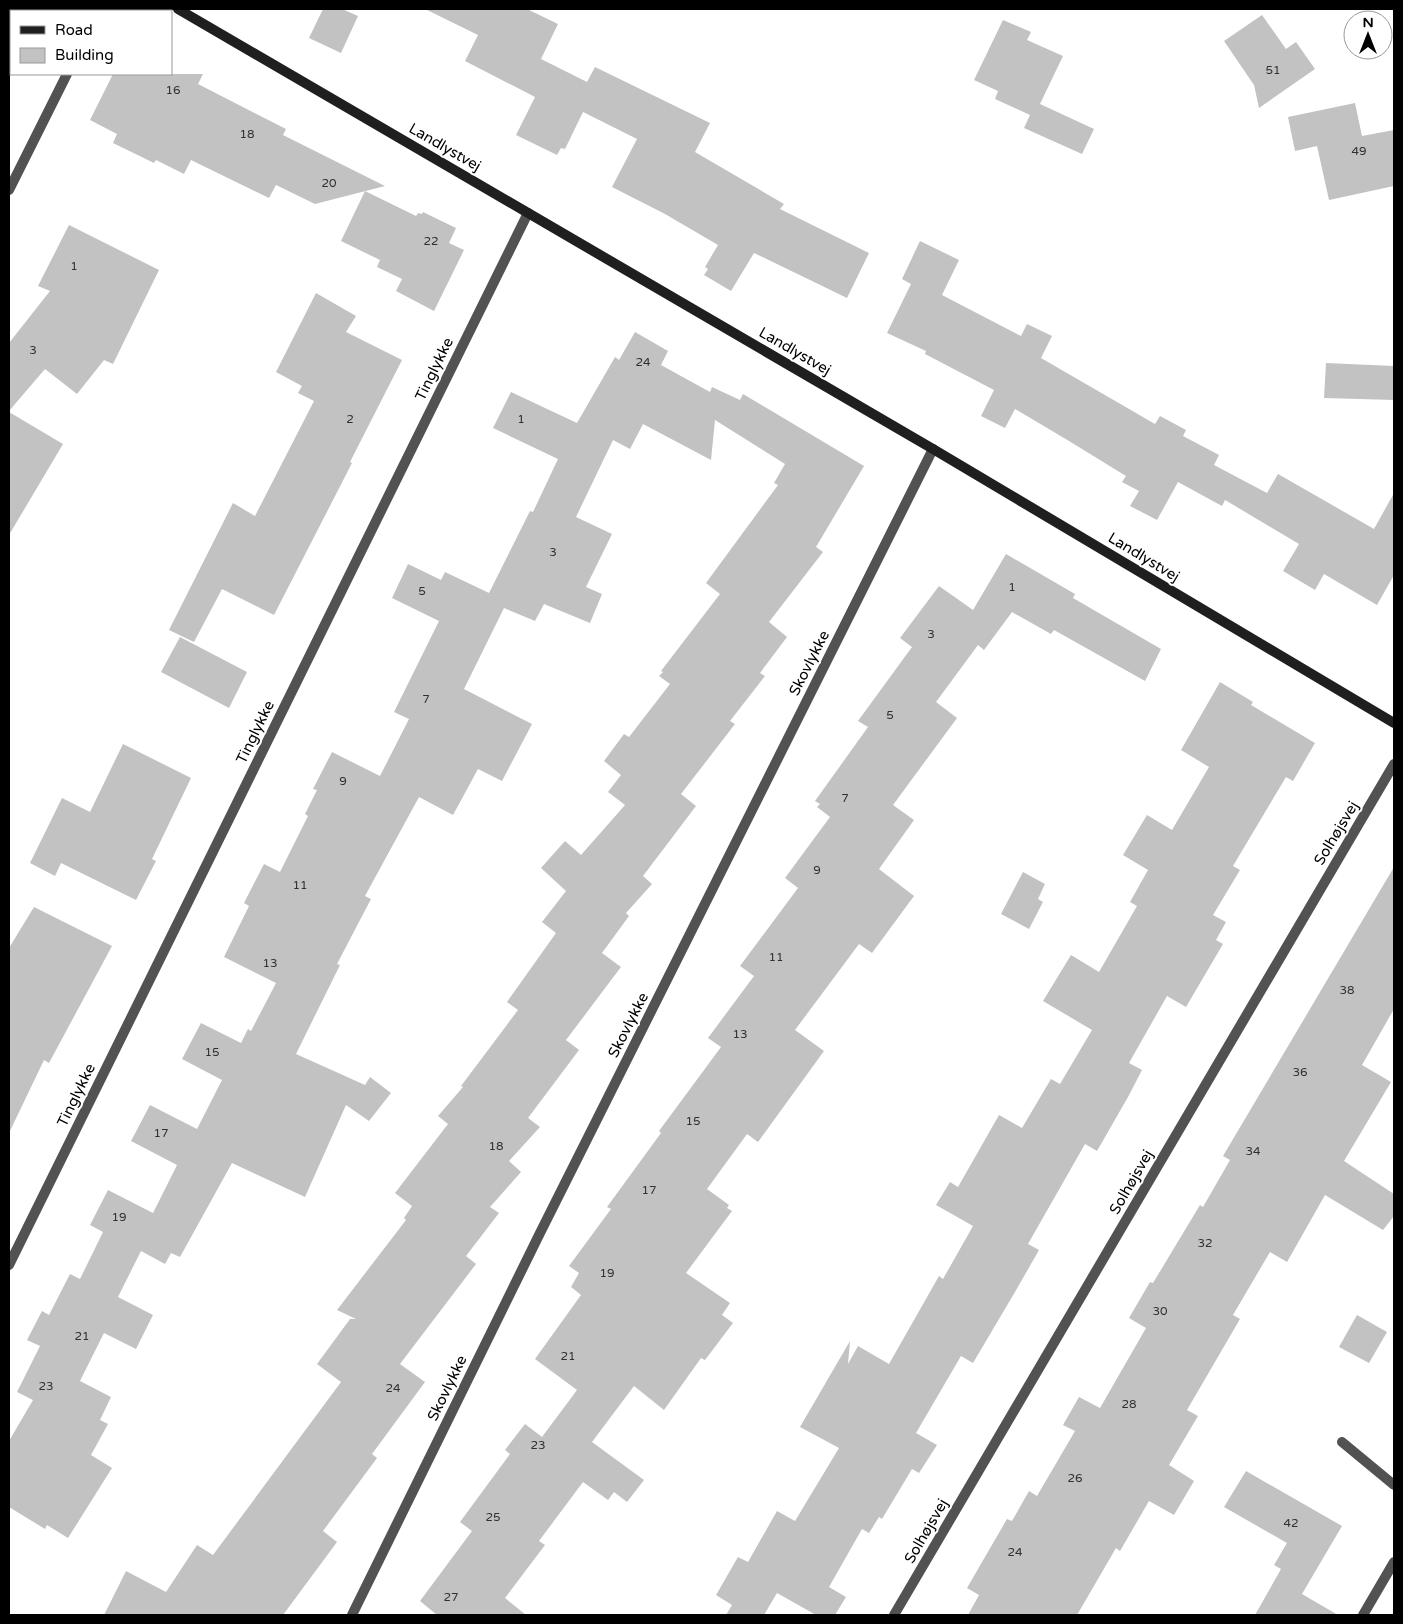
<svg xmlns="http://www.w3.org/2000/svg" width="1403" height="1624" font-family="'Varela Round',sans-serif">
	<style>
		.building { fill: #c2c2c2 }
		.lines { fill: none; stroke-linecap: round; stroke-linejoin: round }
		.street { stroke: #525252; stroke-width: 10 }
		.secondary { stroke: #1f1f1f; stroke-width: 10 }
		.labels { text-anchor: middle; stroke-width: 4; stroke-linejoin: round; paint-order: stroke }
		.number-label { font-size: 12px; fill: #303030 }
		.street-label { font-size: 15px; fill: #000; stroke: #fff }
	</style>
	<rect width="100%" height="100%" fill="#fff"/>
	<!-- building -->
	<g class="building">
		<polygon points="323,9 342,9 358,16 341,53 309,38"/>
		<polygon points="425,9 527,9 558,24 541,59 587,82 595,67 710,123 695,152 784,204 780,209 869,253 847,298 754,253 731,291 704,275 708,269 705,267 718,245 665,214 612,187 637,139 583,112 565,149 561,148 557,155 516,135 535,97 465,61 478,35"/>
		<polygon points="1262,15 1286,49 1296,42 1315,69 1259,108 1254,85 1224,41"/>
		<polygon points="1003,20 1031,32 1027,40 1063,56 1040,104 1094,129 1082,154 1024,128 1030,115 995,99 998,91 974,80"/>
		<polygon points="113,74 203,74 198,84 286,129 283,135 385,186 315,204 276,185 269,198 191,160 184,174 156,160 154,163 113,143 117,134 90,120"/>
		<polygon points="1355,103 1362,136 1394,130 1394,186 1329,200 1317,146 1295,151 1288,117"/>
		<polygon points="365,191 416,216 418,213 422,214 423,212 456,228 449,243 464,250 434,311 396,291 402,279 377,267 380,260 341,241"/>
		<polygon points="69,225 159,270 113,364 104,360 77,394 45,369 9,411 9,343 50,291 38,286"/>
		<polygon points="920,241 959,260 942,295 1021,336 1027,324 1052,336 1041,358 1155,424 1160,416 1186,430 1183,436 1219,455 1214,465 1267,493 1278,474 1374,529 1394,493 1394,575 1377,605 1324,574 1315,590 1283,571 1299,544 1225,500 1222,506 1178,482 1157,520 1130,506 1139,491 1122,482 1126,476 1069,441 1015,409 1005,428 981,416 994,390 925,354 926,351 887,333 911,284 902,279"/>
		<polygon points="316,293 356,316 346,332 402,360 350,462 352,463 274,615 222,589 194,642 169,630 233,503 255,516 314,401 298,393 302,386 276,372"/>
		<polygon points="635,332 668,351 661,365 710,392 712,387 740,400 743,394 864,466 816,547 823,552 769,622 787,637 760,673 765,676 730,721 735,724 681,794 696,806 643,876 652,884 626,913 629,916 602,953 621,967 566,1040 579,1050 528,1118 540,1127 509,1161 521,1172 490,1207 499,1213 466,1256 476,1264 400,1364 425,1382 372,1454 377,1458 323,1531 337,1542 283,1615 104,1615 126,1571 166,1592 197,1545 213,1555 341,1382 317,1364 350,1319 356,1319 337,1310 406,1220 404,1218 412,1206 395,1193 448,1124 438,1116 463,1087 461,1086 518,1010 507,1002 556,933 542,922 566,891 541,868 565,841 581,855 625,805 608,792 621,775 604,761 624,734 629,737 670,684 659,676 663,672 661,671 720,594 706,583 778,485 774,483 785,464 715,420 711,460 643,424 630,449 613,440 576,517 612,534 586,587 602,594 590,623 544,604 535,621 504,608 464,689 532,724 502,781 478,769 453,815 419,797 365,896 371,899 337,964 340,965 296,1054 365,1085 370,1077 391,1093 369,1121 346,1105 305,1197 232,1163 180,1257 171,1253 165,1264 141,1251 118,1297 153,1315 136,1349 104,1333 80,1381 111,1397 100,1420 108,1424 91,1455 112,1468 68,1538 47,1525 45,1529 9,1507 9,1441 33,1400 17,1392 40,1346 27,1340 42,1311 49,1315 70,1274 80,1279 103,1232 90,1225 108,1190 153,1213 177,1165 131,1141 150,1105 197,1129 222,1080 182,1059 201,1023 241,1043 248,1029 251,1031 276,983 224,957 249,906 244,903 264,864 280,872 308,816 305,814 317,790 313,789 332,752 380,776 409,719 394,712 439,621 392,598 408,564 441,580 445,572 489,593 530,511 533,512 558,459 493,428 511,392 577,423 615,357 619,360"/>
		<polygon points="1326,363 1394,366 1394,400 1324,398"/>
		<polygon points="9,412 63,444 9,535"/>
		<polygon points="1006,554 1075,594 1073,598 1161,649 1145,681 1054,630 1051,634 1012,612 984,650 978,645 936,702 957,718 893,805 914,820 879,869 914,896 872,953 859,944 795,1030 824,1051 758,1142 747,1134 707,1189 729,1205 727,1208 732,1211 686,1273 730,1303 722,1315 733,1323 705,1360 701,1358 664,1410 634,1386 592,1442 644,1480 627,1502 614,1492 608,1500 583,1482 539,1541 545,1545 505,1598 526,1615 437,1615 420,1601 472,1531 460,1522 510,1454 505,1450 525,1424 542,1437 577,1390 535,1359 581,1295 571,1287 579,1273 569,1266 611,1209 607,1207 661,1133 659,1131 721,1047 708,1038 754,976 740,966 798,888 785,878 830,817 817,807 820,804 815,801 868,727 858,721 912,647 900,638 939,586 973,610"/>
		<polygon points="180,637 247,672 229,708 161,672"/>
		<polygon points="1220,682 1253,702 1251,705 1315,743 1293,781 1286,777 1233,866 1240,870 1213,915 1226,922 1216,940 1223,944 1186,1007 1167,996 1129,1063 1142,1070 1128,1097 1097,1151 1085,1144 1028,1244 1039,1250 1015,1292 973,1363 961,1356 916,1433 937,1445 919,1473 912,1469 882,1519 879,1517 869,1533 862,1529 829,1587 846,1597 835,1615 816,1615 777,1593 764,1615 726,1615 732,1605 716,1595 738,1557 748,1562 777,1511 795,1521 839,1448 800,1427 850,1341 848,1364 858,1346 889,1364 939,1276 943,1279 973,1226 936,1205 950,1182 958,1187 999,1115 1022,1128 1051,1079 1060,1084 1092,1030 1043,1001 1071,955 1099,972 1137,906 1130,902 1148,870 1123,855 1147,815 1172,830 1209,767 1181,750"/>
		<polygon points="123,744 191,778 152,859 156,861 136,900 61,863 55,876 30,863 62,798 90,812"/>
		<polygon points="1394,867 1394,1009 1362,1065 1391,1082 1344,1161 1394,1194 1394,1216 1383,1230 1325,1195 1287,1262 1270,1252 1233,1315 1240,1319 1187,1410 1198,1416 1169,1465 1194,1481 1174,1515 1149,1501 1120,1551 1116,1548 1077,1615 968,1615 979,1595 967,1588 1007,1519 1012,1521 1029,1491 1037,1496 1075,1431 1063,1425 1079,1397 1100,1408 1146,1328 1129,1318 1150,1282 1153,1283 1200,1205 1203,1207 1230,1160 1223,1156"/>
		<polygon points="1023,872 1045,884 1038,899 1043,902 1029,929 1001,914"/>
		<polygon points="34,907 112,946 49,1063 44,1060 9,1133 9,948"/>
		<polygon points="1357,1315 1387,1332 1369,1363 1339,1347"/>
		<polygon points="1246,1471 1342,1526 1302,1594 1338,1615 1255,1615 1281,1569 1274,1565 1287,1543 1224,1507"/>
	</g>
	<g class="lines">
		<!-- street -->
		<g class="street">
			<polyline points="98,11 99,9"/>
			<polyline points="9,190 67,74"/>
			<polyline points="9,1265 528,213"/>
			<polyline points="1342,1442 1394,1485"/>
			<polyline points="352,1615 540,1233 933,449"/>
			<polyline points="894,1615 1394,764"/>
			<polyline points="1363,1615 1394,1562"/>
		</g>
		<!-- secondary -->
		<polyline class="secondary" points="178,9 933,449 1394,723"/>
	</g>
	<g class="labels">
		<!-- number labels -->
		<g class="number-label">
			<text x="1273" y="74">51</text>
			<text x="173" y="94">16</text>
			<text x="247" y="138">18</text>
			<text x="1359" y="155">49</text>
			<text x="329" y="187">20</text>
			<text x="431" y="245">22</text>
			<text x="74" y="270">1</text>
			<text x="33" y="354">3</text>
			<text x="643" y="366">24</text>
			<text x="350" y="423">2</text>
			<text x="521" y="423">1</text>
			<text x="553" y="556">3</text>
			<text x="1012" y="591">1</text>
			<text x="422" y="595">5</text>
			<text x="931" y="638">3</text>
			<text x="426" y="703">7</text>
			<text x="890" y="719">5</text>
			<text x="343" y="785">9</text>
			<text x="845" y="802">7</text>
			<text x="817" y="874">9</text>
			<text x="300" y="889">11</text>
			<text x="776" y="961">11</text>
			<text x="270" y="967">13</text>
			<text x="1347" y="994">38</text>
			<text x="740" y="1038">13</text>
			<text x="212" y="1056">15</text>
			<text x="1300" y="1076">36</text>
			<text x="693" y="1125">15</text>
			<text x="161" y="1137">17</text>
			<text x="496" y="1150">18</text>
			<text x="1253" y="1155">34</text>
			<text x="649" y="1194">17</text>
			<text x="119" y="1221">19</text>
			<text x="1205" y="1247">32</text>
			<text x="607" y="1277">19</text>
			<text x="1160" y="1315">30</text>
			<text x="82" y="1340">21</text>
			<text x="568" y="1360">21</text>
			<text x="46" y="1390">23</text>
			<text x="393" y="1392">24</text>
			<text x="1129" y="1408">28</text>
			<text x="538" y="1449">23</text>
			<text x="1075" y="1482">26</text>
			<text x="493" y="1521">25</text>
			<text x="1291" y="1527">42</text>
			<text x="1015" y="1556">24</text>
			<text x="451" y="1601">27</text>
		</g>
		<!-- street labels -->
		<g class="street-label">
			<text transform="translate(445 147) rotate(30)" y="5">Landlystvej</text>
			<text transform="translate(795 351) rotate(30)" y="5">Landlystvej</text>
			<text transform="translate(434 369) rotate(-64)" y="5">Tinglykke</text>
			<text transform="translate(1144 557) rotate(31)" y="5">Landlystvej</text>
			<text transform="translate(809 663) rotate(-63)" y="5">Skovlykke</text>
			<text transform="translate(255 732) rotate(-64)" y="5">Tinglykke</text>
			<text transform="translate(1336 833) rotate(-59)" y="5">Solhøjsvej</text>
			<text transform="translate(628 1025) rotate(-63)" y="5">Skovlykke</text>
			<text transform="translate(76 1095) rotate(-64)" y="5">Tinglykke</text>
			<text transform="translate(1131 1182) rotate(-60)" y="5">Solhøjsvej</text>
			<text transform="translate(447 1388) rotate(-64)" y="5">Skovlykke</text>
			<text transform="translate(926 1531) rotate(-60)" y="5">Solhøjsvej</text>
		</g>
	</g>
	<!-- border -->
	<rect width="1403" height="1624" fill="none" stroke="#000000" stroke-width="20"/>
	<!-- legend -->
	<rect x="10" y="10" width="162" height="65" fill="#ffffff" stroke="#999999"/>
	<rect x="20" y="26" width="25" height="8" fill="#1f1f1f" stroke="#999999"/>
	<text x="55" y="35" font-size="15" fill="#000000">Road</text>
	<rect x="20" y="48" width="25" height="15" fill="#c2c2c2" stroke="#999999"/>
	<text x="55" y="60" font-size="15" fill="#000000">Building</text>
	<!-- north arrow -->
	<g transform="translate(1368 35)"><circle r="24" fill="#ffffff" stroke="#999999"/>
	<path d="M0-4L9 19L0 12L-9 19Z" fill="#000000"/>
	<text y="-8" font-size="14" font-weight="bold" text-anchor="middle" fill="#000000">N</text>
	</g>
</svg>
